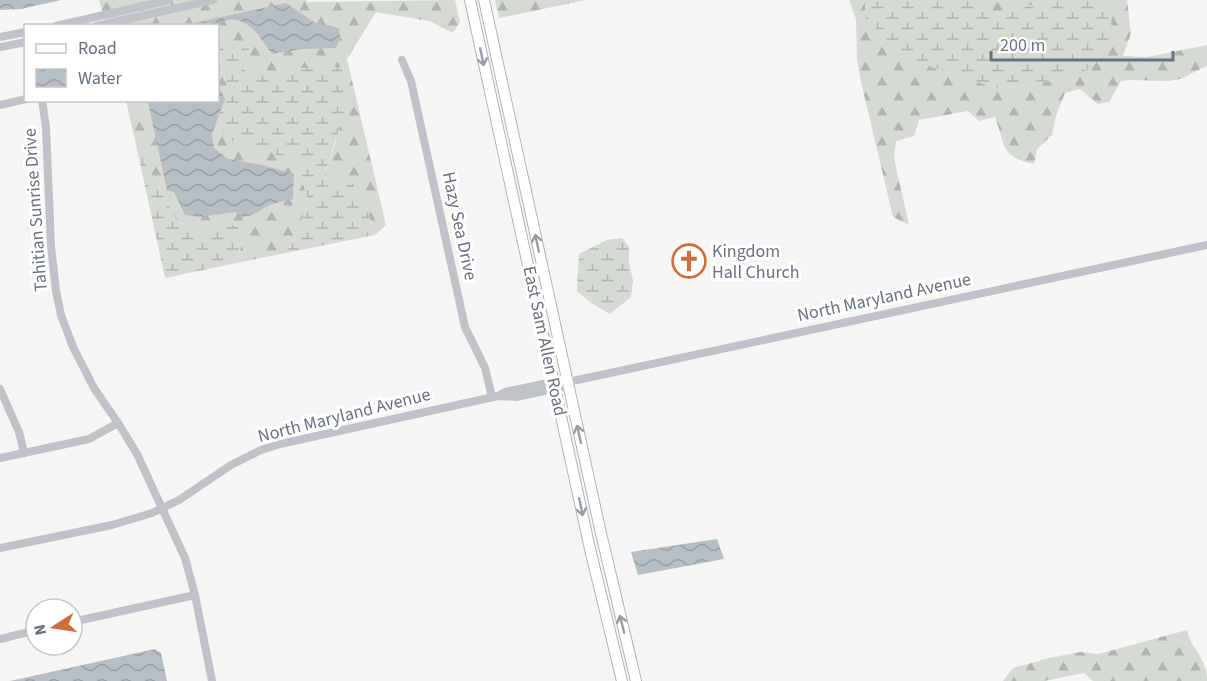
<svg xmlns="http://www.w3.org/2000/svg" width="1207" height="681" font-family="'Source Sans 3',sans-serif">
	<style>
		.forest { fill: url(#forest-firs) }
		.wetland { fill: url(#wetland-marsh) }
		.water { fill: url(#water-waves) }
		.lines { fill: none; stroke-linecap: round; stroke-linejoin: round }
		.major-casing { stroke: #b1b4b8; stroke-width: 12 }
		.minor { stroke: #bfc2c6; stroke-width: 8 }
		.major { stroke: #fff; stroke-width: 10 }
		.oneway { stroke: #959da6 }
		.labels { text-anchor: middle; stroke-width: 6; stroke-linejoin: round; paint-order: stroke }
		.street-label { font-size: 18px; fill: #687380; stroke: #fff }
		.poi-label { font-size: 18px; fill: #687380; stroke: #fff; text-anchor: start }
	</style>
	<defs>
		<pattern id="forest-firs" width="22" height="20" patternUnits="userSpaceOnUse" patternTransform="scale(1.5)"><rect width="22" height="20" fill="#d5dad3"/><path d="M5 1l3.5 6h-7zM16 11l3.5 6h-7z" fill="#b1b5b0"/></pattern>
		<pattern id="wetland-marsh" width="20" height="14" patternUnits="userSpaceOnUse" patternTransform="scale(1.5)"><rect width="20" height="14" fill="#d5dad3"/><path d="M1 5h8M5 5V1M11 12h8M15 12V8" fill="none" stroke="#b1b5b0"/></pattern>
		<pattern id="water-waves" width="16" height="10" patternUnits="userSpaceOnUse" patternTransform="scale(1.5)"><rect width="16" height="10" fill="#b7bfc5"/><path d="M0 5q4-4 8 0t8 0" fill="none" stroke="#99a0a5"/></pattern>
	</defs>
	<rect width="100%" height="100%" fill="#f5f6f3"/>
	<!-- forest -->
	<g class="forest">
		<polygon points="99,0 306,0 307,2 455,0 460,22 453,33 429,21 376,12 347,59 386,225 375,235 367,210 324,176 336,141 301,68 260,77 245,72 248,49 218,35 218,26 106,25"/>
		<polygon points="495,0 586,0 499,18"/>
		<path d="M 849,0 L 865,0 L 865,17 L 932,67 L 996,88 L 1052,81 L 1069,75 L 1111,14 L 1106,0 L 1127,0 L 1131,33 L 1123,56 L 1147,57 L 1207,45 L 1207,66 C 1198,69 1189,76 1180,79 C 1161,84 1140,78 1121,81 L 1109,102 L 1098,104 L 1080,89 L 1065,93 L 1056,116 L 1052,135 L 1037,149 L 1034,164 C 1000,157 1006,146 995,117 L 979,121 L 968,111 L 919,120 L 914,136 L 896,141 L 894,158 L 909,225 L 893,217 L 861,82 L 857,59 L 856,19 Z"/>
		<polygon points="977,0 1040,0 1034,4 1000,15"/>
		<polygon points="218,49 227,86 215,108 273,152 297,161 308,201 298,231 286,253 237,263 243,237 199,234 177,221 136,145 126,101 218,100"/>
		<path d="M 1187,630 C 1191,650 1207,657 1207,681 L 1093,681 L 1084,673 L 1044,681 L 1003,681 L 1013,668 L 1049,658 L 1080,652 L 1098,654 Z"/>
	</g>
	<!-- wetland -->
	<g class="wetland">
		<polygon points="865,0 977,0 1000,15 1034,4 1040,0 1106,0 1111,14 1112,43 1087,70 1052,81 996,88 932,67 899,53 865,17"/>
		<polygon points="218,35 249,49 245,71 260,76 301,68 342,67 347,104 324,176 353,184 367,210 375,235 286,253 298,231 308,201 297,161 224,138 215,108 227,86 218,49"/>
		<polygon points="136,145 177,221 199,234 236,224 243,237 237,263 165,278"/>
		<polygon points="622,238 629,246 629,261 633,281 631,297 610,314 591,303 577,291 579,254 607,240"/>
	</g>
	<!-- water -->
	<g class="water">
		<polygon points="0,0 61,0 21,9 0,10"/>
		<path d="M 286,3 L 314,22 L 339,28 L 340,38 L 336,48 L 302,49 L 272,54 C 257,33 243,8 214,25 L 185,25 Z"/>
		<polygon points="218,85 225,99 212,134 214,148 228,159 262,165 294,174 293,199 272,204 252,215 243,217 236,212 199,217 185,215 174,192 167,190 148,102 218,100"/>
		<polygon points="717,539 724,559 638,575 631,552"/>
		<polygon points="155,649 161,653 167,681 10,681"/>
	</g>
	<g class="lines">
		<defs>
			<g id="major">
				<polyline points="470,0 590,549 622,681"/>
				<polyline points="484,0 600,529 636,681"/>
			</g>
		</defs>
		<!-- major casing -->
		<use href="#major" class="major-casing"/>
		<!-- minor -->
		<g class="minor">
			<polyline points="56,26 169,0"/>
			<polyline points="96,26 213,0"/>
			<polyline points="0,37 26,32"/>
			<polyline points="0,47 26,42"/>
			<polyline points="402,60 411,81 465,327 485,368 492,397"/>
			<polyline points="42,100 46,128 51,246 56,291 61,315 73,347 94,388 118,423 137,454 185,558 195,595 212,681"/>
			<polyline points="0,105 26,99"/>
			<polyline points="568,382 1207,245"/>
			<polyline points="0,389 19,432 24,453"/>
			<polyline points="498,396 505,392 567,379"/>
			<polyline points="0,458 89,439 118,423"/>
			<polyline points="0,548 112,525 152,513 179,500 231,465 261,450 280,444 498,396 516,397 568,386"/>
			<polyline points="72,622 195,595"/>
			<polyline points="0,639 36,630"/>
		</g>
		<!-- major -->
		<use href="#major" class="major"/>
	</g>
	<!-- one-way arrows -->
	<defs><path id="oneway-shaft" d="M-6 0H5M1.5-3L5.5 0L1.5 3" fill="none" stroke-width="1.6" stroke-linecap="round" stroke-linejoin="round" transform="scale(1.5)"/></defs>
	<g class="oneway">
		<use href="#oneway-shaft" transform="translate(482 57) rotate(78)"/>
		<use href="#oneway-shaft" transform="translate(537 243) rotate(-102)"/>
		<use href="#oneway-shaft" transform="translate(579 434) rotate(-102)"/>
		<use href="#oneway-shaft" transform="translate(581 507) rotate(78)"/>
		<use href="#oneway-shaft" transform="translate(622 624) rotate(-104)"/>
	</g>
	<!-- icons -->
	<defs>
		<symbol id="church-ring" viewBox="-11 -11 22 22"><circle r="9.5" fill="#fff" stroke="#ce6d3b" stroke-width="1.5"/><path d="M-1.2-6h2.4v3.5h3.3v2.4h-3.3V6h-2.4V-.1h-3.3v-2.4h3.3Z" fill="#ce6d3b"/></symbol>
	</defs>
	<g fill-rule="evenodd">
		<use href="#church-ring" x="670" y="242" width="38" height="38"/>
	</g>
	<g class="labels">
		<!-- street labels -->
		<g class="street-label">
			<text transform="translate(35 210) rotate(-94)" y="6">Tahitian Sunrise Drive</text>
			<text transform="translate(460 226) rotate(78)" y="6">Hazy Sea Drive</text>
			<text transform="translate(884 297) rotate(-12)" y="6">North Maryland Avenue</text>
			<text transform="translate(545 341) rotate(78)" y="6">East Sam Allen Road</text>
			<text transform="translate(344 415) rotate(-14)" y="6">North Maryland Avenue</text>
		</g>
		<!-- poi labels -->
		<g class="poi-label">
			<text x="712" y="257">Kingdom<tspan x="712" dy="21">Hall Church</tspan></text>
		</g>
	</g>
	<!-- legend -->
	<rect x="24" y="24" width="195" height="78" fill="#ffffff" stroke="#c3c7cc" stroke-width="1.5"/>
	<rect x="36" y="44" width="30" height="9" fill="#ffffff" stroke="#c3c7cc" stroke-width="1.5"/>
	<text x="78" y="54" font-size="18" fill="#687380">Road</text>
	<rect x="36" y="69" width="30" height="18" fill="url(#water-waves)" stroke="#c3c7cc" stroke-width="1.5"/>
	<text x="78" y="84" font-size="18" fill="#687380">Water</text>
	<!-- north arrow -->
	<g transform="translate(54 627) rotate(258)"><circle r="28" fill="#ffffff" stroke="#c3c7cc" stroke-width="1.5"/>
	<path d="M0-4.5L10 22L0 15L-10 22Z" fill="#ce6d3b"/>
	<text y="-9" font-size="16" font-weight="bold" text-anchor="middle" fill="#687380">N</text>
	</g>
	<!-- scale -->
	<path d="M991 51v9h182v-9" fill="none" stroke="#687380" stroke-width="3"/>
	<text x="1000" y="51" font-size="18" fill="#687380" stroke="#ffffff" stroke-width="4.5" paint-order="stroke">200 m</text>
</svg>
